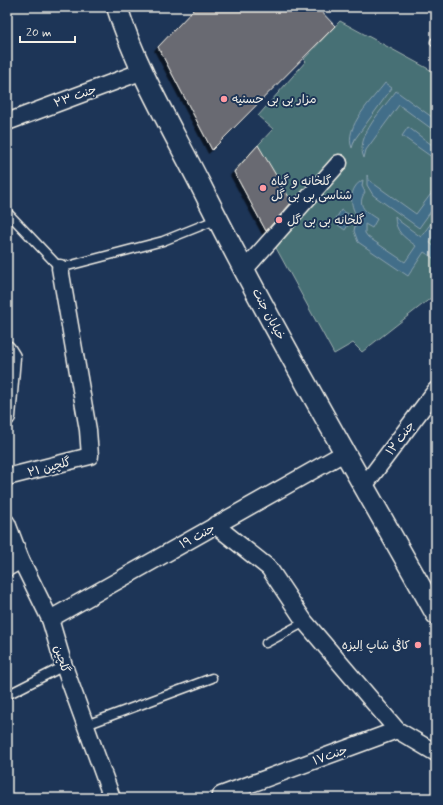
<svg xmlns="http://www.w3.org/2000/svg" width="443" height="805" font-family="Mynerve,'Playpen Sans Arabic',sans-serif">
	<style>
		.green { fill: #477074; stroke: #9eb0ae }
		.water { fill: #436e89; stroke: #8aa2af }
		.building { fill: #696a72; stroke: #f4f1e8; filter: url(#shadow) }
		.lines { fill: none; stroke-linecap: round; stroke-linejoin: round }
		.service-casing { stroke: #f4f1e8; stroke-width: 11 }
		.minor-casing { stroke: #f4f1e8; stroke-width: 19 }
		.tertiary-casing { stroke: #f4f1e8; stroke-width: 23 }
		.service { stroke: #1d3557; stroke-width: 8 }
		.minor { stroke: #1d3557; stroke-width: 16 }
		.tertiary { stroke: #1d3557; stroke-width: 20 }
		.poi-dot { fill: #ff9aa2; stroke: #1d3557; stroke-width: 1.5 }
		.labels { text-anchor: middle; stroke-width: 4; stroke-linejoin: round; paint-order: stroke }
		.street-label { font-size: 12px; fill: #f4f1e8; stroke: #1d3557 }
		.poi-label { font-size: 12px; fill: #f4f1e8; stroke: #1d3557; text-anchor: start }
	</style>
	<defs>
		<filter id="shadow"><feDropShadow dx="-3.5" dy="3.5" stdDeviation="0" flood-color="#0009"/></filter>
	</defs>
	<rect width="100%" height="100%" fill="#1d3557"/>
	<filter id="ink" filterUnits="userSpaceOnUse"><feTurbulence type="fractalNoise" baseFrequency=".025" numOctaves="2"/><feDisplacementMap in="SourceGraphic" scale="8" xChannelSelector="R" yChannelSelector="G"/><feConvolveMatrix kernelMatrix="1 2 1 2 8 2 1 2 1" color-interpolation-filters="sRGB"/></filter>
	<g filter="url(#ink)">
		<!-- green -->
		<polygon class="green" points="340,21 436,73 436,294 362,352 353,343 334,354 234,171 273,129 258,116 306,61 304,59"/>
		<!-- water -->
		<g class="water">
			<path d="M 385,83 L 392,88 L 355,139 L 352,148 C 343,127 373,99 385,83 Z"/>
			<path d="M 396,91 L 436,120 L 436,132 L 399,105 L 366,150 L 364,158 C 354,137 384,108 396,91 Z"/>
			<polygon points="408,127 436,148 436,160 402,136"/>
			<polygon points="367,175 370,181 416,214 436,187 436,204 419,228 373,195 367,185"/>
			<path d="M 363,180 L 362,186 L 365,192 C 356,206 366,212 377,219 L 372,228 L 365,224 L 365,233 L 368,237 L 405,262 L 416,246 C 404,237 395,232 395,216 L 399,221 L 421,237 L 436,216 L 436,234 L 430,243 L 436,248 L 436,260 L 424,252 L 408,276 L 358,242 L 354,231 L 357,216 C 349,205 349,187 363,180 Z"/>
			<polygon points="341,210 353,217 345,230 334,222"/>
		</g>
		<!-- building -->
		<g class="building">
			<polygon points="196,7 317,7 335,26 212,150 158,47"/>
			<polygon points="258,145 292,202 266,231 234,172"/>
		</g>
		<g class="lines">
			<defs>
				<g id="service">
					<polyline points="435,42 436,42"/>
					<polyline points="7,212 60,268 163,241 218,219"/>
					<polyline points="266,643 305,622"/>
					<polyline points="7,695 64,666"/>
					<polyline points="86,725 212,678"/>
				</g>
				<g id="minor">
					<polyline points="7,122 143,71"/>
					<polyline points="245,269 339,163"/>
					<polyline points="7,349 12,357 7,417"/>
					<polyline points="7,477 90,456 88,430 60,268"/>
					<polyline points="364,486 436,390"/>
					<polyline points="7,523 21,560 50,619 64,666 112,798"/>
					<polyline points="215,525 269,568 305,622 397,730 436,753"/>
					<polyline points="7,568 21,560"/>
					<polyline points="50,619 344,453"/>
					<polyline points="222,798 221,795 397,730"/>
				</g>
				<path id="tertiary" d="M 117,7 C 136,68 170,125 199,182 C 272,329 356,471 436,614"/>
			</defs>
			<!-- service casing -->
			<use href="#service" class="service-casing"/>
			<!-- minor casing -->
			<use href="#minor" class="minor-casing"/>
			<!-- tertiary casing -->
			<use href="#tertiary" class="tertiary-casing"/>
			<!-- service -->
			<use href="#service" class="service"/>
			<!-- minor -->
			<use href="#minor" class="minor"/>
			<!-- tertiary -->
			<use href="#tertiary" class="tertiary"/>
		</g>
	</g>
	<!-- markers -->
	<g class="poi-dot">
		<circle cx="224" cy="99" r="4"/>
		<circle cx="263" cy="188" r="4"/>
		<circle cx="279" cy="220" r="4"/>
		<circle cx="418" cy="645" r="4"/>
	</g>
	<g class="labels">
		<!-- street labels -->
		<g class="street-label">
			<text transform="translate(75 96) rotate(-20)" y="4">جنت ۲۳</text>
			<text transform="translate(269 314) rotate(62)" y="4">خیابان جنت</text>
			<text transform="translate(400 438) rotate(-53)" y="4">جنت ۱۲</text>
			<text transform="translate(49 467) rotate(-15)" y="4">گلچین ۲۱</text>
			<text transform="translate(197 536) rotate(-29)" y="4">جنت ۱۹</text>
			<text transform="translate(62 659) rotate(72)" y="4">گلچین</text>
			<text transform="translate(330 755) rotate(-20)" y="4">جنت۱۷</text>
		</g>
		<!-- poi labels -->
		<g class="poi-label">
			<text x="232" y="103">مزار بی بی حسنیه</text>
			<text x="271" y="185">گلخانه و گیاه<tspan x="271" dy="14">شناسی بی بی گل</tspan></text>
			<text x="287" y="224">گلخانه بی بی گل</text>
			<text x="410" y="649" text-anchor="end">کافی شاپ اِلیزه</text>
		</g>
	</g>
	<!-- margin -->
	<rect width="443" height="805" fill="none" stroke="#1d3557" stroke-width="24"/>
	<rect x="12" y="12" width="419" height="781" fill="none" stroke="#f4f1e8" stroke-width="1.5" filter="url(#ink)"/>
	<!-- scale -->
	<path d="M20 36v6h55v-6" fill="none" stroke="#f4f1e8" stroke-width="2"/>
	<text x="26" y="36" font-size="12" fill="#f4f1e8" stroke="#1d3557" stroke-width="3" paint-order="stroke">20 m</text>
</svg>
